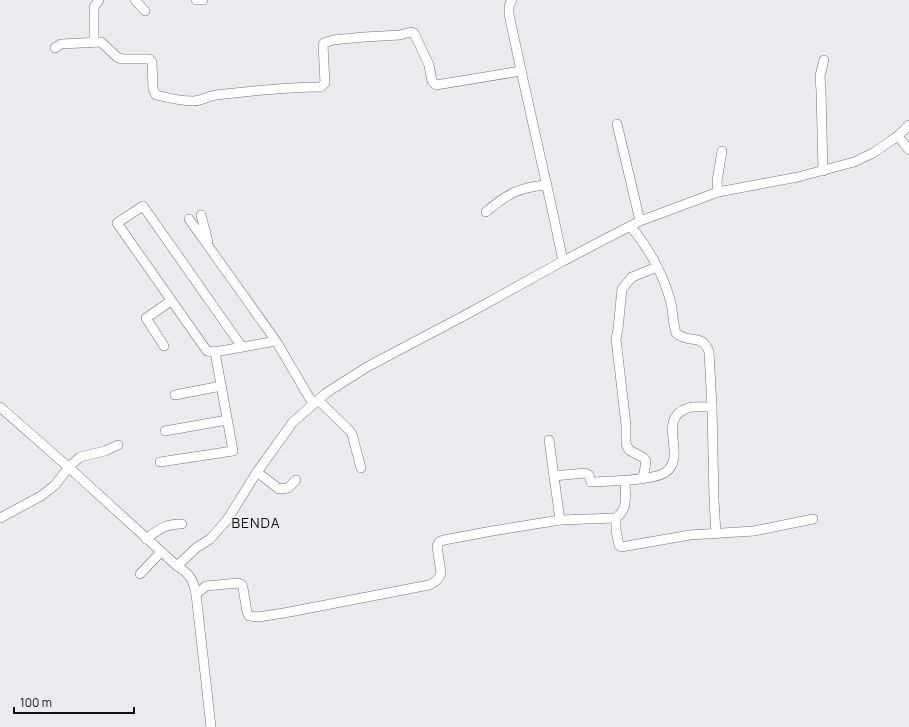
<svg xmlns="http://www.w3.org/2000/svg" width="909" height="727" font-family="Manrope,sans-serif">
	<style>
		.lines { fill: none; stroke-linecap: round; stroke-linejoin: round }
		.street-casing { stroke: #737277; stroke-width: 10 }
		.street { stroke: #fff; stroke-width: 9 }
		.labels { text-anchor: middle; stroke-width: 4; stroke-linejoin: round; paint-order: stroke }
		.quarter-label { font-size: 14px; letter-spacing: 1px; fill: #0f0e10; stroke: #eceaef }
	</style>
	<rect width="100%" height="100%" fill="#eceaef"/>
	<g class="lines">
		<defs>
			<g id="street">
				<polyline points="135,0 145,11"/>
				<polyline points="196,0 203,0"/>
				<path d="M 512,0 L 509,6 L 509,14 C 526,97 546,178 563,261"/>
				<polyline points="94,42 94,7 99,0"/>
				<path d="M 55,48 L 61,44 L 101,42 L 117,57 L 122,59 L 149,59 L 152,62 L 153,89 L 156,95 C 168,98 181,101 193,101 C 201,101 208,96 216,95 C 251,91 286,87 321,87 L 325,83 L 323,45 L 324,43 L 333,40 L 364,37 L 400,35 L 411,32 L 414,33 L 429,65 L 432,81 L 436,85 L 521,71"/>
				<polyline points="617,124 640,221"/>
				<polyline points="898,136 909,150"/>
				<polyline points="823,171 821,91 820,76 824,60"/>
				<polyline points="718,192 717,181 722,151"/>
				<path d="M 486,212 C 507,194 519,187 547,185"/>
				<polyline points="201,215 208,242"/>
				<polyline points="189,219 276,341 313,404"/>
				<polyline points="164,346 146,318 171,301"/>
				<polyline points="242,347 143,206 117,223 207,351 215,352 276,341"/>
				<polyline points="175,395 221,386"/>
				<polyline points="318,400 348,429 352,434 361,468"/>
				<polyline points="0,407 75,473 177,566"/>
				<polyline points="712,407 714,500 716,534"/>
				<polyline points="165,431 227,420"/>
				<polyline points="549,440 560,520"/>
				<polyline points="160,462 233,451 215,352"/>
				<polyline points="257,472 279,489 288,488 296,480"/>
				<path d="M 554,476 L 585,473 L 589,475 L 591,482 C 607,481 654,481 666,472 C 688,455 655,419 688,408 C 695,406 705,407 712,407 L 709,352 C 702,332 690,345 676,333 C 673,323 673,313 671,303 C 664,276 649,248 631,227"/>
				<polyline points="641,478 644,474 646,461 644,458 629,450 626,444 626,425 616,339 618,329 622,289 632,277 657,267"/>
				<path d="M 625,481 C 625,495 629,508 616,518 L 616,530 L 619,545 L 621,547 L 690,535 L 754,531 L 813,519"/>
				<polyline points="0,518 41,496 55,485 69,467 80,457 105,451 118,445"/>
				<path d="M 146,539 C 158,530 166,523 182,524"/>
				<polyline points="140,574 161,552"/>
				<path d="M 196,594 L 206,586 L 238,583 L 242,585 L 243,588 L 247,612 L 249,616 L 258,617 L 284,613 L 429,585 C 435,582 439,580 441,573 L 437,546 L 439,542 L 444,540 L 492,531 L 560,520 L 616,518"/>
				<path d="M 211,727 L 196,594 C 193,579 190,574 177,566 L 196,548 L 210,539 L 227,520 L 257,472 L 293,422 L 326,393 L 367,367 L 471,312 L 563,261 L 640,221 L 718,192 L 798,177 L 854,162 L 873,153 L 889,142 L 898,136 L 909,125"/>
			</g>
		</defs>
		<!-- street casing -->
		<use href="#street" class="street-casing"/>
		<!-- street -->
		<use href="#street" class="street"/>
	</g>
	<g class="labels">
		<!-- quarter labels -->
		<g class="quarter-label">
			<text x="256" y="528">BENDA</text>
		</g>
	</g>
	<!-- scale -->
	<path d="M14 707v6h120v-6" fill="none" stroke="#0f0e10" stroke-width="2"/>
	<text x="20" y="707" font-size="12" fill="#0f0e10" stroke="#eceaef" stroke-width="3" paint-order="stroke">100 m</text>
</svg>
